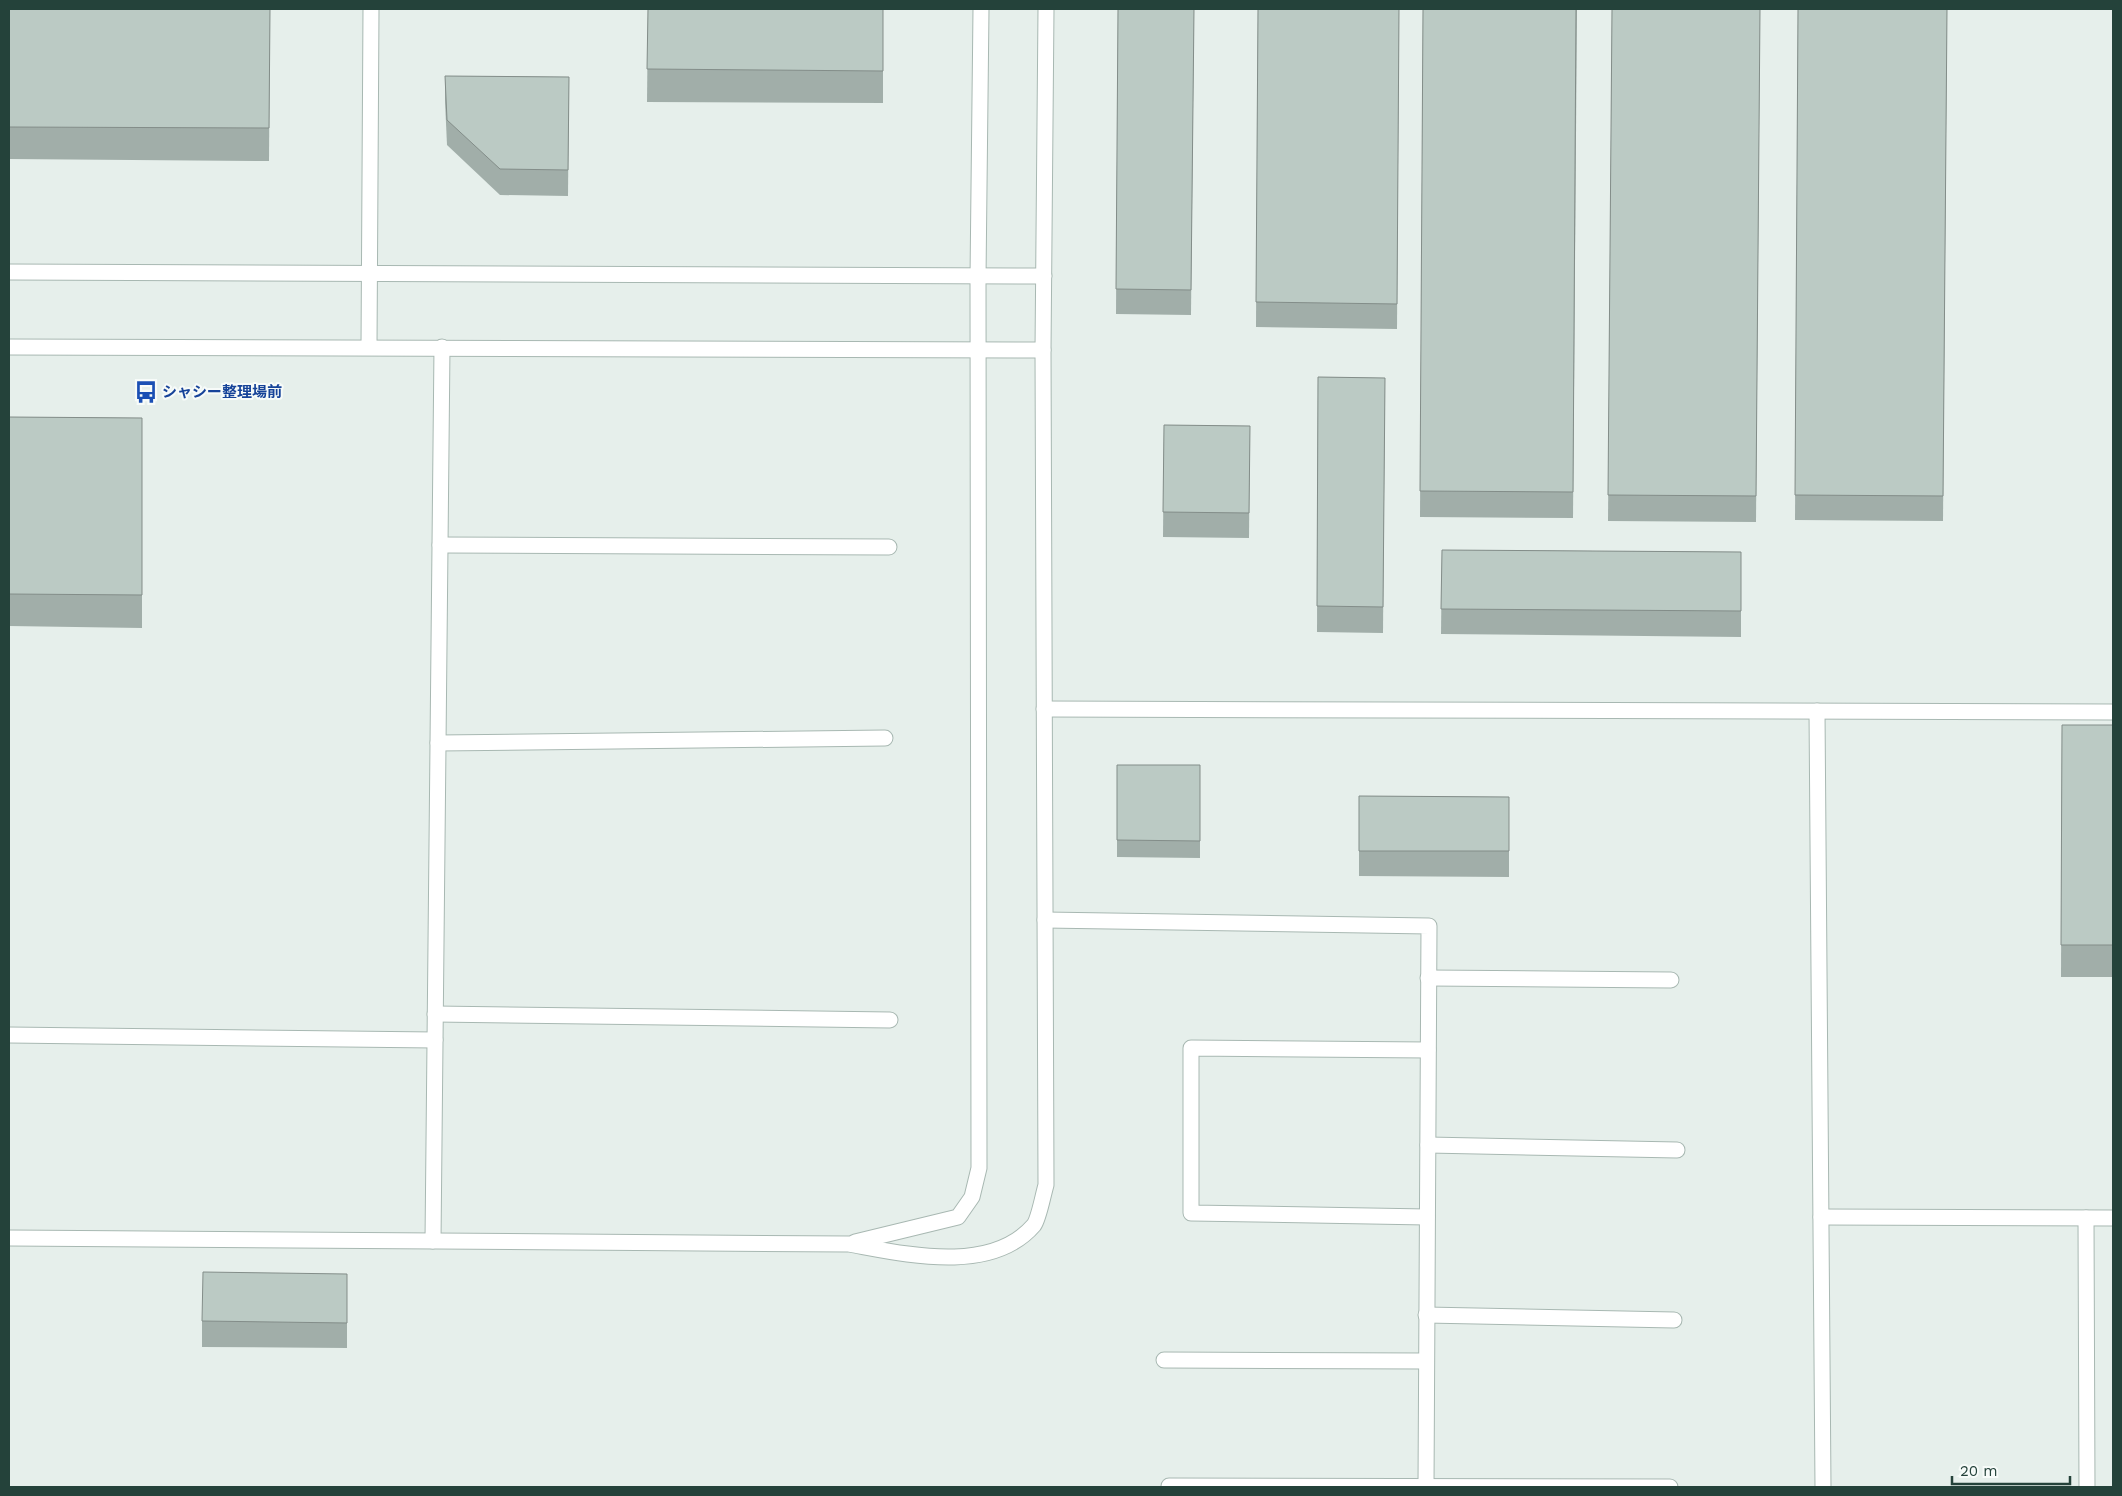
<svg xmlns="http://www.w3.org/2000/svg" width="2122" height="1496" font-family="'Work Sans','Noto Sans JP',sans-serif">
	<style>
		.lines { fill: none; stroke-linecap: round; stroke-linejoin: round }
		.minor-casing { stroke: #a8b8b2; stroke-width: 17 }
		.minor { stroke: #fff; stroke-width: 15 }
		.wall { fill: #a1aea9 }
		.building { fill: #bbcac4; stroke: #838d89 }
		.labels { text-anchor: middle; stroke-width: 4; stroke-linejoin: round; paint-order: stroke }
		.transit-label { font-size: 15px; font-weight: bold; fill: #164399; stroke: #f7fbf9; text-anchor: start }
	</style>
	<rect width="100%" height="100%" fill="#e6efeb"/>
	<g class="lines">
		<defs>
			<g id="minor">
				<polyline points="9,272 1044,276"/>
				<polyline points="9,347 1043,350"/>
				<polyline points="369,347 371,9"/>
				<polyline points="440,545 889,547"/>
				<polyline points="1044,709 2113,712"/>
				<polyline points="1817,711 1823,1487"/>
				<polyline points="438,743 885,738"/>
				<polyline points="1045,920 1429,926 1426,1487"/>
				<polyline points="1428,978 1671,980"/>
				<polyline points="435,1014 890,1020"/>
				<polyline points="9,1035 435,1040"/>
				<polyline points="1428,1145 1677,1150"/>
				<polyline points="1427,1217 1191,1213 1191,1048 1428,1050"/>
				<polyline points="1821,1217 2113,1218"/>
				<polyline points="2086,1218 2087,1487"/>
				<path d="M 9,1238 L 849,1244 C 905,1254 991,1275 1034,1225 C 1039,1218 1043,1195 1046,1185 L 1043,350 L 1046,9"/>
				<polyline points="433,1241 442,347"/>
				<polyline points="855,1242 958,1217 972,1197 979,1168 978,278 981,9"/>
				<polyline points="1426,1315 1674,1320"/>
				<polyline points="1164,1360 1426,1361"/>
				<polyline points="1169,1486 1670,1487"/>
			</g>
		</defs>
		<!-- minor casing -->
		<use href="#minor" class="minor-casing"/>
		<!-- minor -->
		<use href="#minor" class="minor"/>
	</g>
	<!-- wall -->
	<g class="wall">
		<polygon points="9,9 270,9 269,161 9,159"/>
		<polygon points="648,9 883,9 883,103 647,102"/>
		<polygon points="1118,9 1194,9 1191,315 1116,314"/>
		<polygon points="1258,9 1399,9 1397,329 1256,327"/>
		<polygon points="1423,9 1577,9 1573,518 1420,517"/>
		<polygon points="1612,9 1760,9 1756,522 1608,521"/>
		<polygon points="1798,9 1947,9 1943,521 1795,520"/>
		<polygon points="445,76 569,77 568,196 500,195 447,145 445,101"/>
		<polygon points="1318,377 1385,378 1383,633 1317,632"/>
		<polygon points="9,417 142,418 142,628 9,626"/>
		<polygon points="1164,425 1250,426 1249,538 1163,537"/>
		<polygon points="1442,550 1741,552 1741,637 1441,634"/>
		<polygon points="2062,725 2113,725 2113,977 2061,977"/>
		<polygon points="1117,765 1200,765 1200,858 1117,857"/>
		<polygon points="1359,796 1509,797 1509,877 1359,876"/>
		<polygon points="347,1274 347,1348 202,1347 202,1321"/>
	</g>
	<!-- building -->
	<g class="building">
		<polygon points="9,9 270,9 269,128 9,127"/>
		<polygon points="648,9 883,9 883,71 647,69"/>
		<polygon points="1118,9 1194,9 1191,290 1116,289"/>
		<polygon points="1258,9 1399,9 1397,304 1256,302"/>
		<polygon points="1423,9 1576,9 1573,492 1420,491"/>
		<polygon points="1612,9 1760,9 1756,496 1608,495"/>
		<polygon points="1798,9 1947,9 1943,496 1795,495"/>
		<polygon points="445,76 569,77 568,170 500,169 447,120"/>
		<polygon points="1318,377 1385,378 1383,607 1317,606"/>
		<polygon points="9,417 142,418 142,595 9,594"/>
		<polygon points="1164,425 1250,426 1249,513 1163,512"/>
		<polygon points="1442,550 1741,552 1741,611 1441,609"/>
		<polygon points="2062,725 2113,725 2113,945 2061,945"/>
		<polygon points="1117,765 1200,765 1200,841 1117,840"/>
		<polygon points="1359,796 1509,797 1509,851 1359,851"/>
		<polygon points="203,1272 347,1274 347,1323 202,1321"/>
	</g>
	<!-- icons -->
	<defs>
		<symbol id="bus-bare" viewBox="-9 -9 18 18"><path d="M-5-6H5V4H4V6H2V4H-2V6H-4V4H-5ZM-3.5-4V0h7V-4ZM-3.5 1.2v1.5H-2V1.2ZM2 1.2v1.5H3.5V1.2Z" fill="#1a4fb4" stroke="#f7fbf9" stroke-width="2.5" paint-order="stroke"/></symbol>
	</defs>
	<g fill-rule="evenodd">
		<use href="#bus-bare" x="130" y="376" width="32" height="32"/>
	</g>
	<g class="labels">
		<!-- transit labels -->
		<g class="transit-label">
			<text x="162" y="397">シャシー整理場前</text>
		</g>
	</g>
	<!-- border -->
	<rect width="2122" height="1496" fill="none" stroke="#24423a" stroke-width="20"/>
	<!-- scale -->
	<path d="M1952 1476v8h118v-8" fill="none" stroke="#24423a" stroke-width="2.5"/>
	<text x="1960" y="1476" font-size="15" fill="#24423a" stroke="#f7fbf9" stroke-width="4" paint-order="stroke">20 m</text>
</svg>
